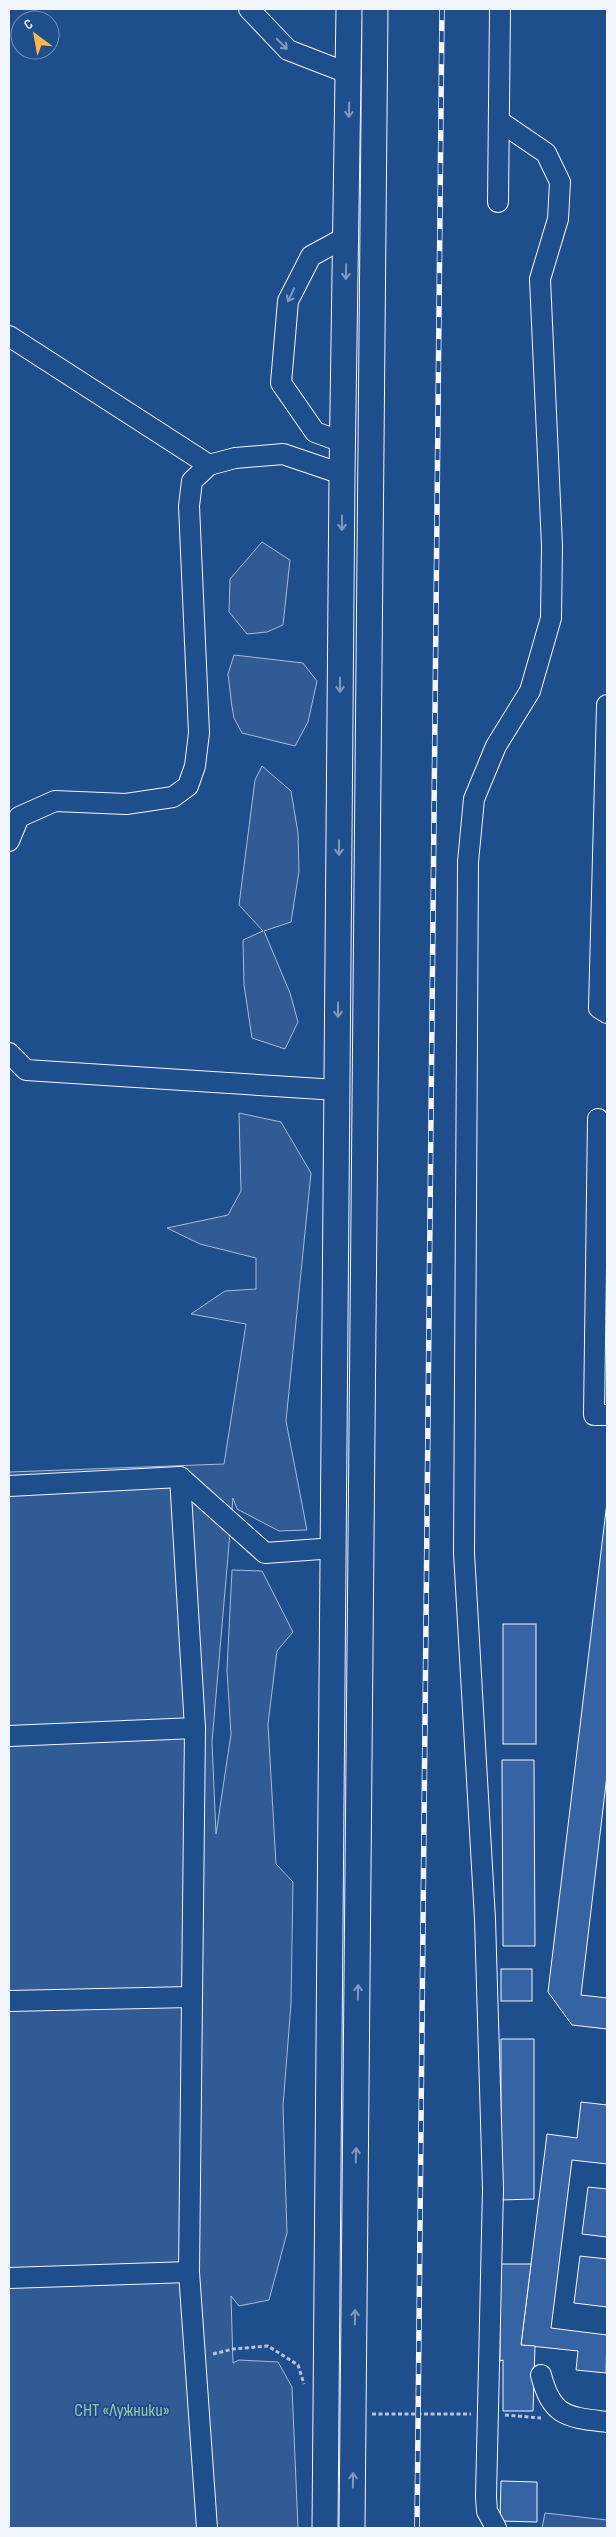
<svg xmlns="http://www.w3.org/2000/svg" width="616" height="2537" font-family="'Sofia Sans Condensed',sans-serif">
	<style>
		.built { fill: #305b95; stroke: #a8bbd7 }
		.building { fill: #3563a3; stroke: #f2f6ff }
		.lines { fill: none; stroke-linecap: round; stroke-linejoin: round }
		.minor-casing { stroke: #f2f6ff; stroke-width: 22 }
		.major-casing { stroke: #f2f6ff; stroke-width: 27 }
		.path { stroke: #b3c4dc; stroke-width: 3; stroke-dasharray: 4 2.5; stroke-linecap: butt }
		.minor { stroke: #1f4e8c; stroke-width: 20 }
		.major { stroke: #1f4e8c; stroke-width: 25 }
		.rail-casing { stroke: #f2f6ff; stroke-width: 5.5 }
		.rail { stroke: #1f4e8c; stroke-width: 4; stroke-dasharray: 11; stroke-linecap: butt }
		.oneway { stroke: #7e9ac0 }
		.labels { text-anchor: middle; stroke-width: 4; stroke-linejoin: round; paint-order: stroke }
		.park-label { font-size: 18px; fill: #97c8a6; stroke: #1f4e8c }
	</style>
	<rect width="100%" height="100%" fill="#1f4e8c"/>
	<!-- built -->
	<g class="built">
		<polygon points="262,542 290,560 283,625 267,632 247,634 229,612 230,579"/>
		<polygon points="234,655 303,663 317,681 308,722 295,746 242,733 234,718 232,707 228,674"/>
		<polygon points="262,766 291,791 298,833 299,871 291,922 264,931 290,993 298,1022 285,1049 252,1038 244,985 243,940 263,931 239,905 255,780"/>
		<polygon points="239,1113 281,1122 311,1173 286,1421 307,1530 279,1531 237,1509 233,1498 212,1742 216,1834 231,1734 227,1670 232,1570 262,1571 293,1632 277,1651 268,1724 276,1864 293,1882 291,2004 283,2106 287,2233 269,2300 239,2306 231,2296 233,2363 239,2360 278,2362 292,2387 298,2528 9,2528 9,1472 224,1464 246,1324 191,1314 225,1291 256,1289 256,1258 200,1244 167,1228 228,1215 241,1191"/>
		<polygon points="545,2513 607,2520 607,2528 542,2528"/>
	</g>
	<!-- building -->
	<g class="building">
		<polygon points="607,1502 607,1775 581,1995 607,1998 607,2029 572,2025 548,1992"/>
		<rect x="503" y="1624" width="33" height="120"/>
		<polygon points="502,1760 534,1760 535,1946 503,1946"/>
		<rect x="501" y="1969" width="31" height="32"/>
		<polygon points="501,2039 534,2039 534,2199 501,2200"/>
		<polygon points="581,2102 607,2105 607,2164 572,2160 551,2328 607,2335 606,2373 576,2370 578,2351 521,2345 547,2134 577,2138"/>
		<polygon points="588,2187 607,2189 607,2237 582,2234"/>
		<polygon points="580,2256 607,2259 607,2307 574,2303"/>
		<polygon points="500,2264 531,2264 521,2345 535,2346 533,2411 503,2411 503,2360 500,2361"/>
		<polygon points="501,2481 537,2482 537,2522 500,2521"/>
	</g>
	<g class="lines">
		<defs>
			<g id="minor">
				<polyline points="249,9 288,50 350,74"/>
				<polyline points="498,202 500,9"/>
				<polyline points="9,336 209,465"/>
				<polyline points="342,442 315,432 281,383 288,301 311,256 346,237"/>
				<polyline points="607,705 599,1008 607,1013"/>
				<polyline points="9,841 19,817 55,801 126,804 173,797 188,786 195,766 199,733 189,506 192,481 209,465 235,458 283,454 342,474"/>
				<polyline points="9,1053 26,1070 337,1090"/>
				<polyline points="607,1137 598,1119 594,1415 607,1415"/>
				<polyline points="180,1477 195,1728 189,2272 207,2528"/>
				<polyline points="9,1486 180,1477 265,1553 335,1548"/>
				<polyline points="9,1736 195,1728"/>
				<polyline points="9,2001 191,1997"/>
				<polyline points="9,2278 189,2272"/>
				<path d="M 541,2375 C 552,2417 567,2417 607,2422"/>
				<polyline points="496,2528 487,2511 486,2497 493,2189 485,1919 464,1553 468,862 474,799 496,746 530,691 551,618 552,546 540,279 558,219 560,182 546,153 499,121"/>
			</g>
			<g id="major">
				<polyline points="325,2528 342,474 349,9"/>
				<polyline points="352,2528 375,9"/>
			</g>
		</defs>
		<!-- minor casing -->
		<use href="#minor" class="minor-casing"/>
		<!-- major casing -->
		<use href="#major" class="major-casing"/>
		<!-- path -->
		<g class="path">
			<polyline points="213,2354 233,2349 268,2346 298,2365 304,2384"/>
			<polyline points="372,2414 471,2414"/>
			<polyline points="505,2415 541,2418"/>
		</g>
		<!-- minor -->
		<use href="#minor" class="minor"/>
		<!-- major -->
		<use href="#major" class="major"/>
		<defs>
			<polyline id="rail" points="417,2528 442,9"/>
		</defs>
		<!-- rail casing -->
		<use href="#rail" class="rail-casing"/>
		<!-- rail -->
		<use href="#rail" class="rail"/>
	</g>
	<!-- one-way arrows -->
	<defs><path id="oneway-shaft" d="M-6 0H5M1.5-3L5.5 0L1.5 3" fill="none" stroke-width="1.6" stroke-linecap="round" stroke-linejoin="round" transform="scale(1.25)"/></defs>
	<g class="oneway">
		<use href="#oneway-shaft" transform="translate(282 44) rotate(45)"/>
		<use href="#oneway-shaft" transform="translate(349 110) rotate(91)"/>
		<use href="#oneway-shaft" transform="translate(346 272) rotate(91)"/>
		<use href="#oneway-shaft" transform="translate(291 295) rotate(115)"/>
		<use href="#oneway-shaft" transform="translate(342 523) rotate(90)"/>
		<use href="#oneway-shaft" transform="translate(340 685) rotate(90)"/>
		<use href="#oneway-shaft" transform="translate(339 848) rotate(90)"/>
		<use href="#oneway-shaft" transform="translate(338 1010) rotate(90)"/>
		<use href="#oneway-shaft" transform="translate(358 1992) rotate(-89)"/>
		<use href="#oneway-shaft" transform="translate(356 2155) rotate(-89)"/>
		<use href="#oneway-shaft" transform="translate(355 2317) rotate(-89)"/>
		<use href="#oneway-shaft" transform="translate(353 2480) rotate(-89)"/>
	</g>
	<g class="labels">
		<!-- park labels -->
		<g class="park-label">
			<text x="122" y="2416">СНТ «Лужники»</text>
		</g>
	</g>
	<!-- border -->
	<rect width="616" height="2537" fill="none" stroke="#f2f6ff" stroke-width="20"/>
	<!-- north arrow -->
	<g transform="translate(35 35) rotate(328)"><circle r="24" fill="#1f4e8c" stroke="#7391ba"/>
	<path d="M0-4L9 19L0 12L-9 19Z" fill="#ffb74d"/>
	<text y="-8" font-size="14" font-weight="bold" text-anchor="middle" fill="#f2f6ff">С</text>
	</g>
</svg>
